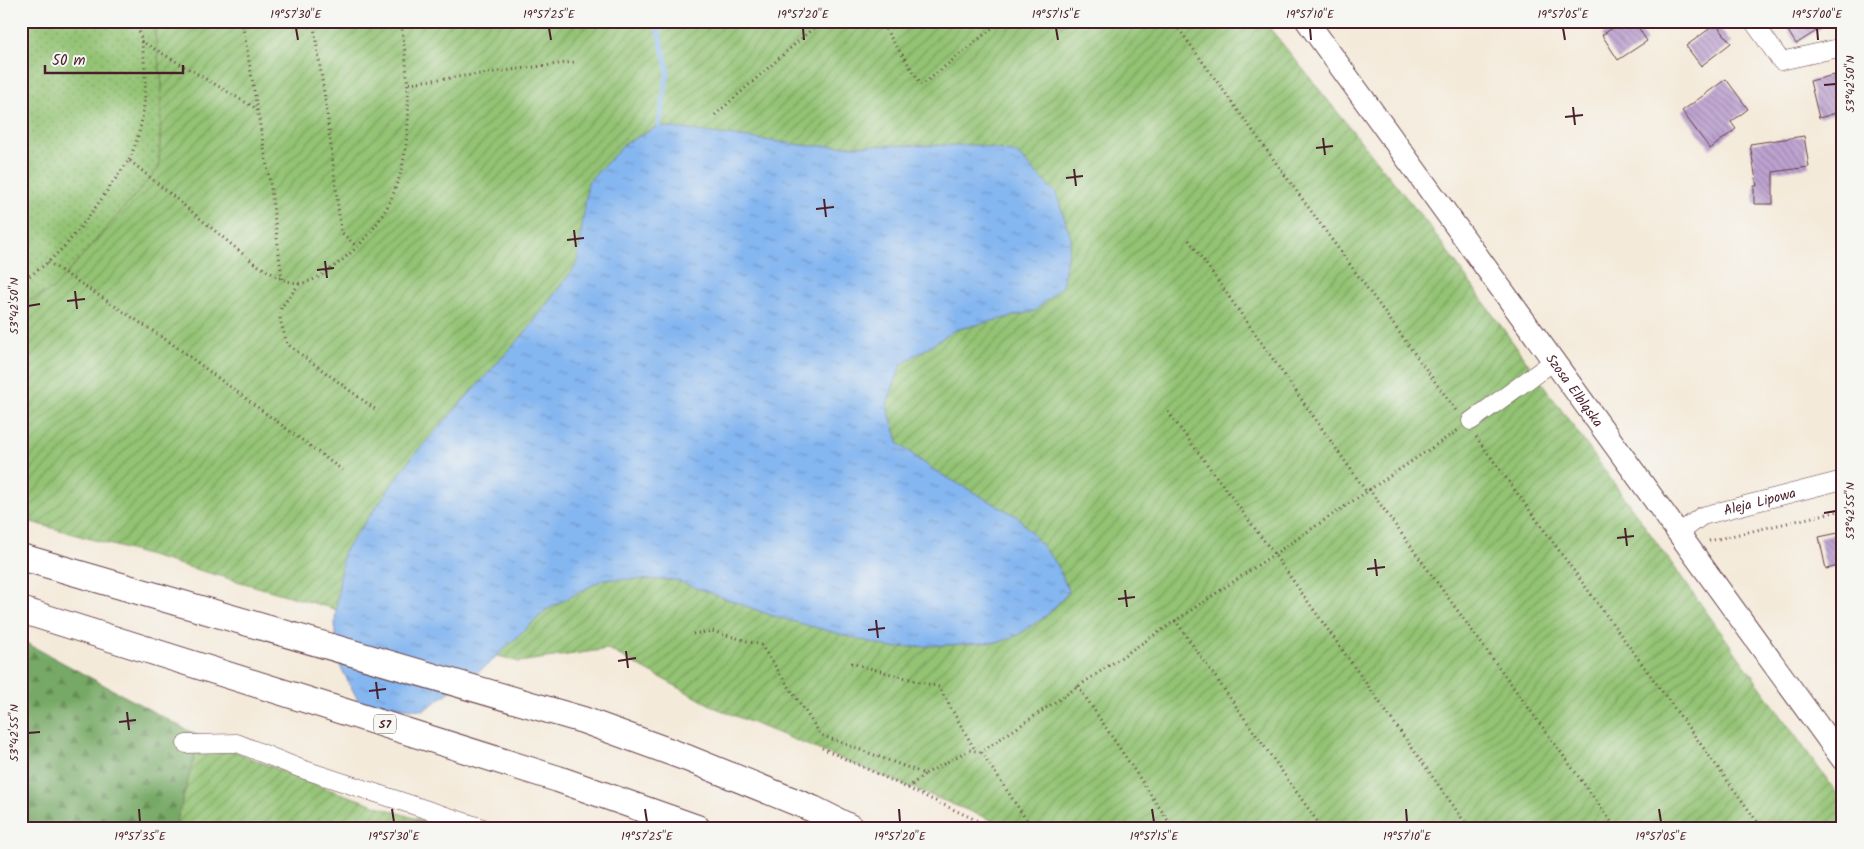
<svg xmlns="http://www.w3.org/2000/svg" width="1864" height="849" font-family="Kalam,sans-serif">
	<style>
		.grass { fill: url(#grass-dots); stroke: #6e714f }
		.forest { fill: url(#forest-firs); stroke: #606448 }
		.garden { fill: url(#garden-furrows); stroke: #6e714f }
		.water { fill: url(#water-ripples); stroke: #676a8e }
		.lines { fill: none; stroke-linecap: round; stroke-linejoin: round }
		.stream { stroke: #84b6f0; stroke-width: 5.5 }
		.building { fill: url(#building-back-hatch) }
		.minor-casing { stroke: #643d45; stroke-width: 19 }
		.major-casing { stroke: #643d45; stroke-width: 24 }
		.highway-casing { stroke: #643d45; stroke-width: 28 }
		.path { stroke: #643d45; stroke-width: 3; stroke-dasharray: 1 4; stroke-linecap: butt }
		.minor { stroke: #fff; stroke-width: 18 }
		.major { stroke: #fff; stroke-width: 22 }
		.highway { stroke: #fff; stroke-width: 26 }
		.ticks { fill: none; stroke: #4a1f2b; stroke-width: 2 }
		.labels { text-anchor: middle; stroke-width: 5; stroke-linejoin: round; paint-order: stroke }
		.shield { fill: #f6f6f2; stroke: #7e6067; stroke-width: 1 }
		.shield-label { font-size: 12px; font-weight: bold; fill: #4a1f2b }
		.street-label { font-size: 14px; fill: #4a1f2b; stroke: #f6f6f2 }
		.neatline { fill: none; stroke: #4a1f2b; stroke-width: 2 }
		.ticks-label { font-size: 12px; text-anchor: middle; fill: #4a1f2b }
	</style>
	<defs>
		<pattern id="grass-dots" width="8" height="8" patternUnits="userSpaceOnUse" patternTransform="scale(1.25)"><rect width="8" height="8" fill="#93c373"/><path d="M2 2h.1M6 6h.1" fill="none" stroke="#7a9e5f" stroke-width="1.8" stroke-linecap="round"/></pattern>
		<pattern id="forest-firs" width="22" height="20" patternUnits="userSpaceOnUse" patternTransform="scale(1.25)"><rect width="22" height="20" fill="#76a965"/><path d="M5 1l3.5 6h-7zM16 11l3.5 6h-7z" fill="#638953"/></pattern>
		<pattern id="garden-furrows" width="10" height="10" patternUnits="userSpaceOnUse" patternTransform="scale(1.25)"><rect width="10" height="10" fill="#93c373"/><path d="M-1 1l2-2M0 10L10 0M9 11l2-2" fill="none" stroke="#7a9e5f"/></pattern>
		<pattern id="water-ripples" width="26" height="14" patternUnits="userSpaceOnUse" patternTransform="scale(1.25)"><rect width="26" height="14" fill="#84b6f0"/><path d="M2 4q2-2 4 0t4 0M15 11q2-2 4 0t4 0" fill="none" stroke="#6e93c3"/></pattern>
		<pattern id="building-back-hatch" width="6" height="6" patternUnits="userSpaceOnUse" patternTransform="scale(1.25)"><rect width="6" height="6" fill="#bda3d0"/><path d="M-1 5l2 2M0 0l6 6M5-1l2 2" fill="none" stroke="#9c84a9"/></pattern>
	</defs>
	<rect width="100%" height="100%" fill="#f6f6f2"/>
	<filter id="ink" filterUnits="userSpaceOnUse"><feTurbulence type="fractalNoise" baseFrequency=".02" numOctaves="2"/><feDisplacementMap in="SourceGraphic" scale="10" xChannelSelector="R" yChannelSelector="G"/><feConvolveMatrix kernelMatrix="1 2 1 2 8 2 1 2 1" color-interpolation-filters="sRGB"/></filter>
	<filter id="wash" filterUnits="userSpaceOnUse"><feTurbulence type="fractalNoise" baseFrequency=".0096" numOctaves="4" result="noise"/><feDisplacementMap in="SourceGraphic" scale="20" xChannelSelector="R" yChannelSelector="G"/><feGaussianBlur stdDeviation="1.12" result="paint"/><feColorMatrix in="noise" values="0 0 0 0 0 0 0 0 0 0 0 0 0 0 0 0 0 1.4 0 .05"/><feComposite in="paint" operator="in"/></filter>
	<g filter="url(#wash)">
		<rect width="100%" height="100%" fill="#f4eada"/>
		<!-- grass -->
		<polygon class="grass" points="21,21 153,21 162,84 159,168 53,289 21,305"/>
		<!-- forest -->
		<polygon class="forest" points="21,640 200,737 175,828 21,828"/>
		<!-- garden -->
		<g class="garden">
			<polygon points="153,21 1264,21 1430,227 1843,802 1843,828 1011,828 716,708 608,649 519,662 21,519 21,305 53,289 159,168 162,84"/>
			<polygon points="200,737 313,784 443,828 175,828"/>
		</g>
		<!-- water -->
		<polygon class="water" points="659,126 810,146 976,145 1016,153 1056,193 1071,238 1062,286 1035,311 955,330 901,365 887,405 899,444 932,469 1018,517 1057,564 1069,592 1046,616 1018,635 1000,642 892,648 773,616 675,580 604,579 546,610 486,666 424,710 360,704 336,658 335,619 343,553 412,457 529,328 577,264 588,182 626,143"/>
		<g class="lines">
			<!-- stream -->
			<polyline class="stream" points="656,21 668,70 659,126"/>
		</g>
		<g id="blocks">
			<!-- building -->
			<g class="building">
				<polygon points="1623,21 1634,21 1647,41 1618,60 1602,35"/>
				<polygon points="1782,21 1832,21 1796,44"/>
				<polygon points="1716,24 1731,43 1701,66 1686,46"/>
				<polygon points="1834,75 1843,111 1819,118 1810,81"/>
				<polygon points="1726,79 1748,109 1731,122 1736,129 1710,149 1682,111"/>
				<polygon points="1804,136 1809,167 1773,172 1773,204 1754,204 1754,186 1757,186 1750,144"/>
				<polygon points="1843,532 1843,565 1826,569 1819,537"/>
			</g>
		</g>
	</g>
	<g filter="url(#ink)">
		<use href="#blocks" fill-opacity="0" stroke="#643d45" stroke-width="1"/>
		<g class="lines">
			<defs>
				<g id="minor">
					<polyline points="1753,21 1781,61 1843,47"/>
					<polyline points="1471,421 1554,361"/>
					<path id="s1" d="M 1679,533 L 1702,516 L 1843,480"/>
					<polyline points="186,744 237,743 299,768 483,828"/>
				</g>
				<g id="major">
					<path id="s2" d="M 1307,21 L 1843,760"/>
				</g>
				<g id="highway">
					<polyline points="21,557 583,720 687,758 813,809 851,828"/>
					<polyline points="21,610 558,779 697,828"/>
				</g>
			</defs>
			<!-- minor casing -->
			<use href="#minor" class="minor-casing"/>
			<!-- major casing -->
			<use href="#major" class="major-casing"/>
			<!-- highway casing -->
			<use href="#highway" class="highway-casing"/>
			<!-- path -->
			<g class="path">
				<polyline points="242,21 271,189 282,279"/>
				<polyline points="313,21 326,105 341,232 357,247"/>
				<polyline points="880,21 922,85 1001,21"/>
				<polyline points="1173,21 1457,412"/>
				<polyline points="1280,21 1287,28"/>
				<polyline points="141,41 257,109"/>
				<polyline points="409,83 574,62"/>
				<polyline points="715,115 821,21"/>
				<path d="M 129,160 C 149,117 149,67 137,21"/>
				<polyline points="1189,240 1366,491"/>
				<polyline points="48,262 171,343 345,472"/>
				<path d="M 21,281 C 69,254 97,203 129,160 L 254,263 C 295,288 302,292 341,261 C 420,199 413,111 401,21"/>
				<polyline points="299,284 281,308 280,319 287,344 375,409"/>
				<polyline points="1168,412 1274,554 1469,828"/>
				<polyline points="1476,437 1762,828"/>
				<polyline points="1369,489 1616,828"/>
				<polyline points="1709,541 1843,510"/>
				<polyline points="1175,620 1322,828"/>
				<polyline points="693,634 712,631 761,645 821,735 925,774 969,750 981,752"/>
				<polyline points="851,663 939,687 975,750"/>
				<polyline points="1078,686 1173,828"/>
				<polyline points="822,748 993,828"/>
				<polyline points="908,788 925,774"/>
				<polyline points="1032,828 981,752 1458,430"/>
			</g>
			<!-- minor -->
			<use href="#minor" class="minor"/>
			<!-- major -->
			<use href="#major" class="major"/>
			<!-- highway -->
			<use href="#highway" class="highway"/>
		</g>
	</g>
	<!-- ticks -->
	<path class="ticks" d="M 296,28 L 298,40M 549,28 L 551,40M 803,28 L 804,40M 1056,28 L 1058,40M 1310,28 L 1311,40M 1563,28 L 1565,40M 1817,28 L 1818,40M 1824,85 L 1836,84M 1573,107 L 1575,125M 1565,117 L 1583,115M 1323,138 L 1325,155M 1316,148 L 1333,146M 1074,169 L 1076,186M 1066,178 L 1083,176M 824,199 L 826,217M 816,209 L 834,207M 574,230 L 576,247M 567,240 L 584,238M 325,261 L 327,278M 317,270 L 334,268M 75,291 L 77,309M 67,301 L 85,299M 28,306 L 40,304M 1824,513 L 1836,511M 1625,528 L 1627,546M 1617,538 L 1634,536M 1375,559 L 1377,576M 1367,569 L 1385,567M 1125,590 L 1127,607M 1118,599 L 1135,597M 876,620 L 878,638M 868,630 L 885,628M 626,651 L 628,668M 618,661 L 636,658M 376,682 L 378,699M 369,691 L 386,689M 127,712 L 129,730M 119,722 L 136,720M 28,733 L 40,732M 139,809 L 140,822M 392,809 L 394,822M 645,809 L 647,822M 899,809 L 900,822M 1152,809 L 1154,822M 1406,809 L 1407,822M 1659,809 L 1661,822"/>
	<g class="labels">
		<!-- shield labels -->
		<rect class="shield" x="374" y="714.5" width="22" height="19" rx="4"/>
		<g class="shield-label">
			<text x="385" y="728">S7</text>
		</g>
		<!-- street labels -->
		<g class="street-label">
			<text dy="5" stroke="none"><textPath href="#s2" startOffset="456">Szosa Elbląska</textPath></text>
			<text dy="5" stroke="none"><textPath href="#s1" startOffset="88">Aleja Lipowa</textPath></text>
		</g>
	</g>
	<!-- margin -->
	<rect width="1864" height="849" fill="none" stroke="#f6f6f2" stroke-width="55"/>
	<!-- scale -->
	<path d="M45 65v8h138v-8" fill="none" stroke="#4a1f2b" stroke-width="2.5"/>
	<text x="52" y="65" font-size="15" fill="#4a1f2b" stroke="#f6f6f2" stroke-width="4" paint-order="stroke">50 m</text>
	<rect x="28" y="28" width="1808" height="794" class="neatline"/>
	<g class="ticks-label">
		<text x="296" y="18">19°57'30"E</text>
		<text x="549" y="18">19°57'25"E</text>
		<text x="803" y="18">19°57'20"E</text>
		<text x="1056" y="18">19°57'15"E</text>
		<text x="1310" y="18">19°57'10"E</text>
		<text x="1563" y="18">19°57'05"E</text>
		<text x="1817" y="18">19°57'00"E</text>
		<text transform="translate(1850 84) rotate(-90)" y="4">53°42'50"N</text>
		<text transform="translate(14 306) rotate(-90)" y="4">53°42'50"N</text>
		<text transform="translate(1850 511) rotate(-90)" y="4">53°42'55"N</text>
		<text transform="translate(14 733) rotate(-90)" y="4">53°42'55"N</text>
		<text x="140" y="840">19°57'35"E</text>
		<text x="394" y="840">19°57'30"E</text>
		<text x="647" y="840">19°57'25"E</text>
		<text x="900" y="840">19°57'20"E</text>
		<text x="1154" y="840">19°57'15"E</text>
		<text x="1407" y="840">19°57'10"E</text>
		<text x="1661" y="840">19°57'05"E</text>
	</g>
</svg>
